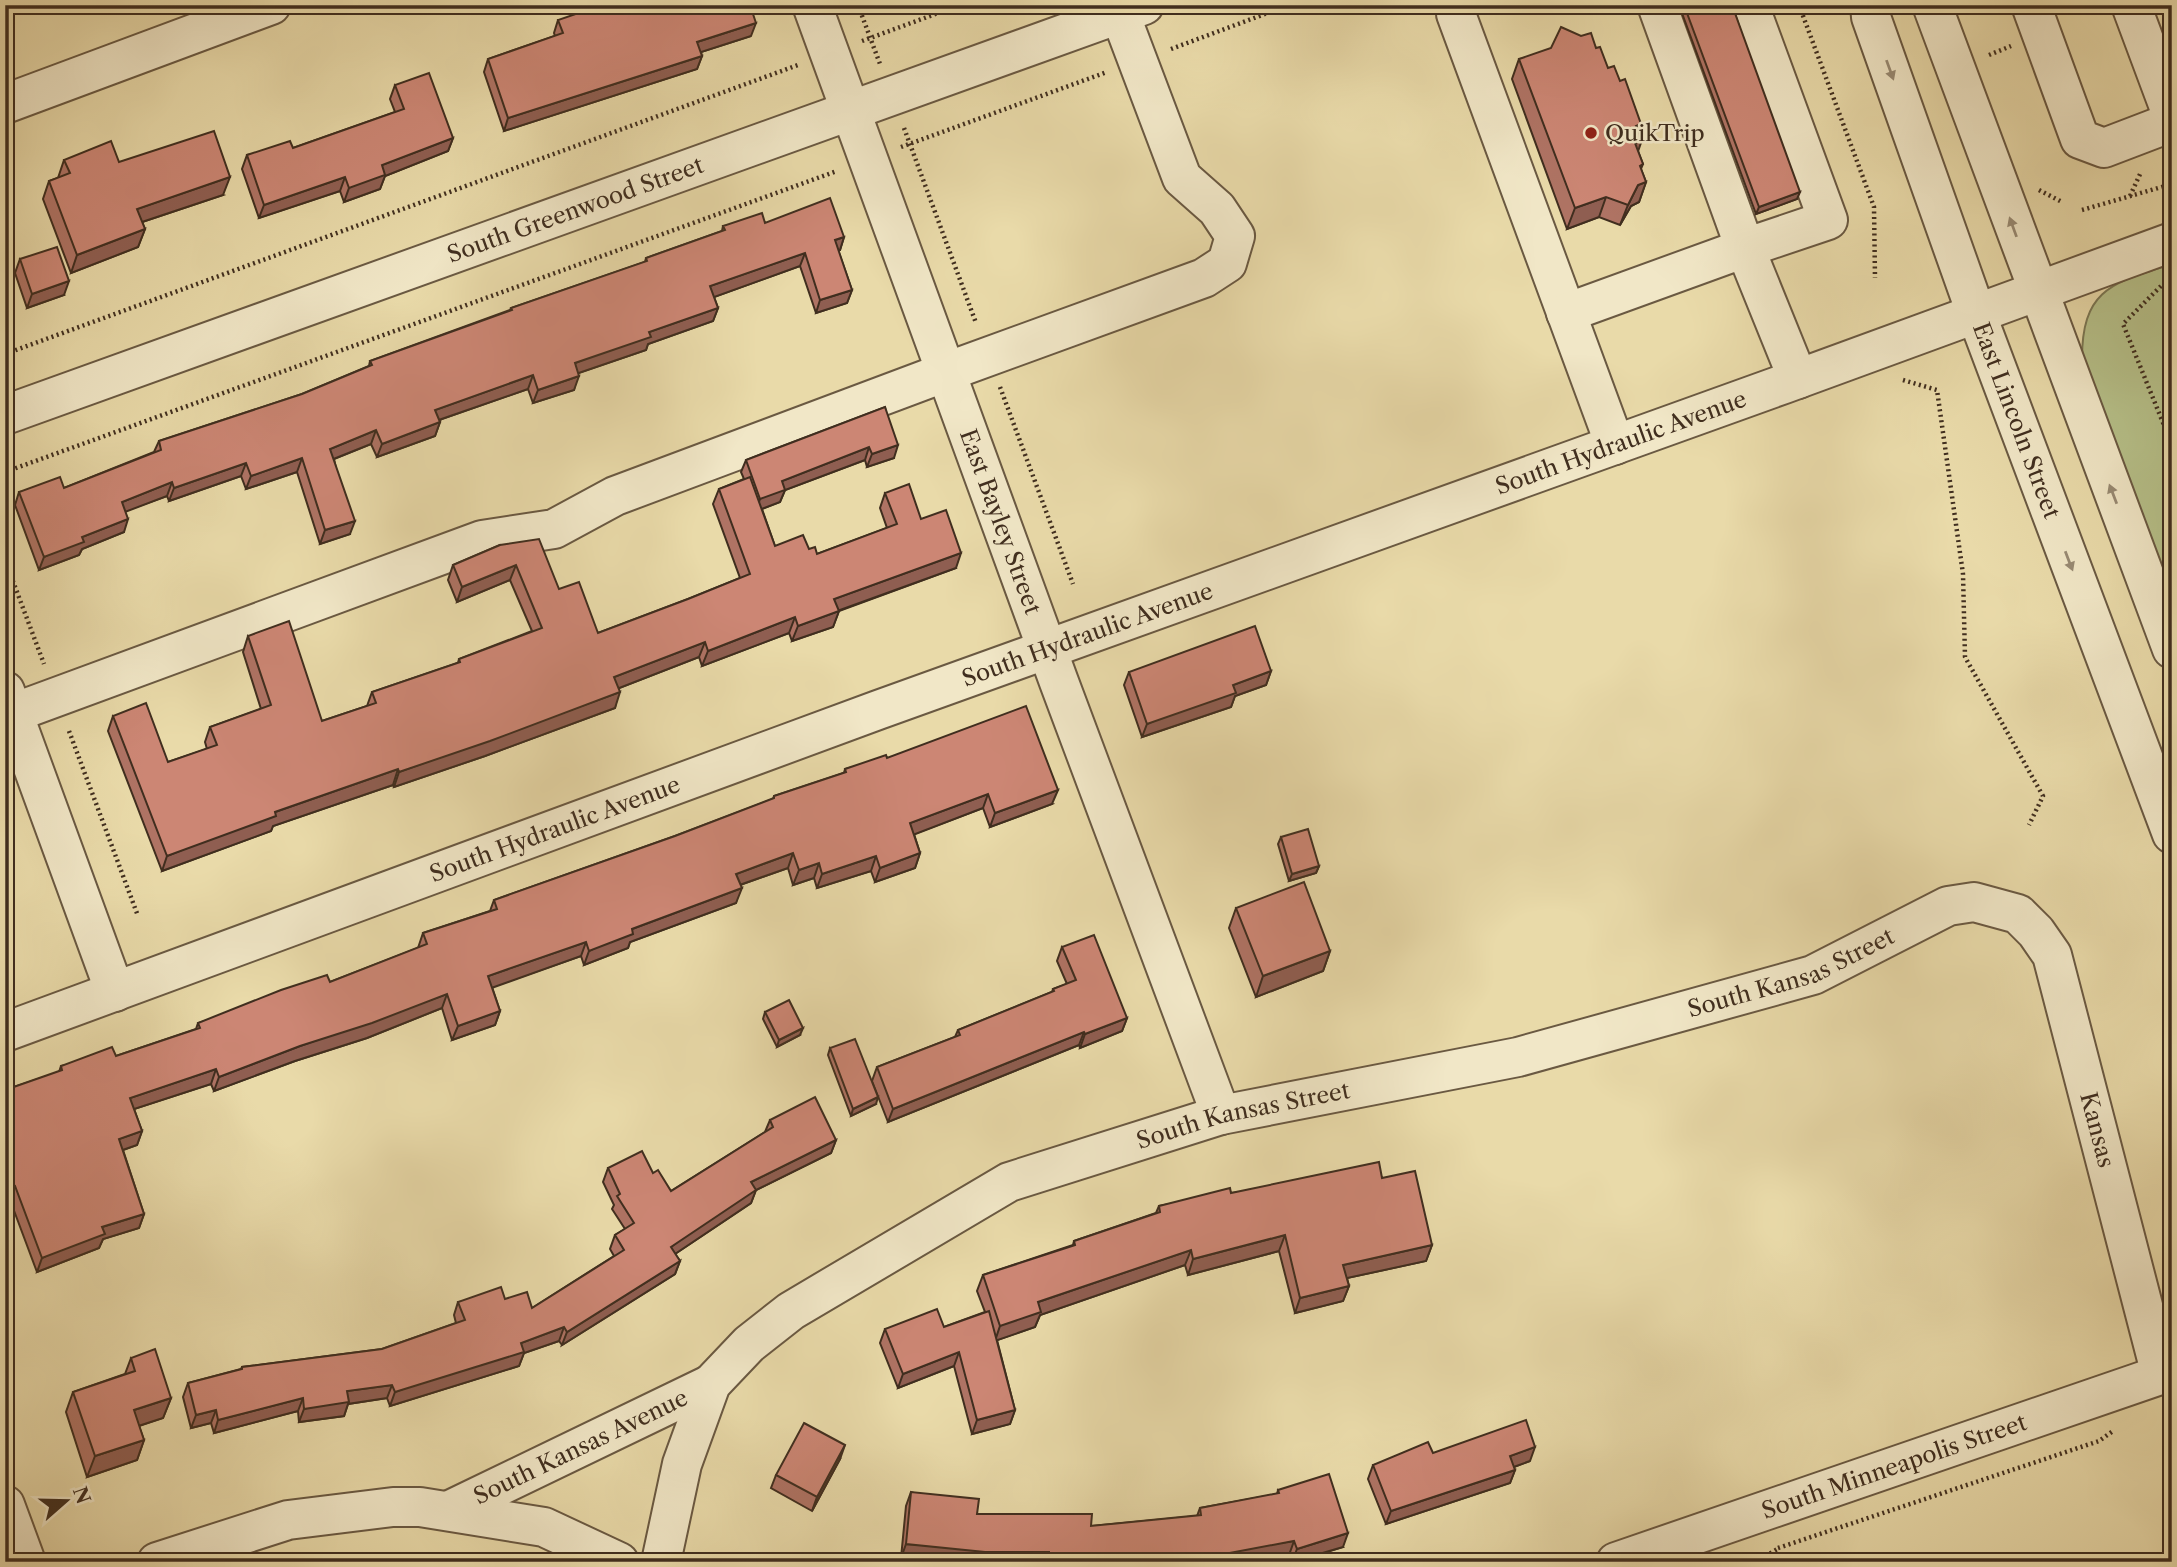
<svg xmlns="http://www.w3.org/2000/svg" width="2177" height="1567" font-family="'Libre Caslon Text',serif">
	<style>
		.green { fill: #b6c089; stroke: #7b7754; stroke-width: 2 }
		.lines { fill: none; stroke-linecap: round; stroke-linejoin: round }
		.minor-casing { stroke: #6a5942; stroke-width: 42 }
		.path { stroke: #402e1f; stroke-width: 4.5; stroke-dasharray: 2 3.5; stroke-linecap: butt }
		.minor { stroke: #f1e7c7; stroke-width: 38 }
		.wall { fill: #af7364; stroke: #402e1f; stroke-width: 2 }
		.shaded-wall { fill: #8f5e51; stroke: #402e1f; stroke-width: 2 }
		.building { fill: #cc8674; stroke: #402e1f; stroke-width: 2 }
		.oneway { fill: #988a73 }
		.poi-dot { fill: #8f2418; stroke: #f1e7c7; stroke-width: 2.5 }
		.labels { text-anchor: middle; stroke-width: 5; stroke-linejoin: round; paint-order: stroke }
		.poi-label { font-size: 23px; fill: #402e1f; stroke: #f1e7c7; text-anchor: start }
		.street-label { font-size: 23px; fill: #402e1f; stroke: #f1e7c7 }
	</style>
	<rect width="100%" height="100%" fill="#e9daa9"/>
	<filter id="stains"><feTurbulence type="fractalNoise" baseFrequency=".00286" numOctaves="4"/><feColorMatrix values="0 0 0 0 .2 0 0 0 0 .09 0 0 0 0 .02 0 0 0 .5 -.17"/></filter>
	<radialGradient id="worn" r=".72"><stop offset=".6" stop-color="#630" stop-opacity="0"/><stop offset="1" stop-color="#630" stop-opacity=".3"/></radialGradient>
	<!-- green -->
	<path class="green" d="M 2172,264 L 2172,594 L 2082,359 C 2082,288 2113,283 2172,264 Z"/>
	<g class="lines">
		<defs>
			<g id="minor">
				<path id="s1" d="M 812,5 L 1059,682 L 1221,1115"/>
				<polyline points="1657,5 1745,248 1828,220 1749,5"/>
				<path id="s2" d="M 1870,5 L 1871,17 L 1976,313 L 2172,834"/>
				<polyline points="1932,5 2172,649"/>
				<polyline points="2031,5 2080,139 2104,148 2172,122"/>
				<polyline points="2131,5 2172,115"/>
				<polyline points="1456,14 1615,445"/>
				<polyline points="5,104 271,5"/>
				<polyline points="1566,313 1745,248 1798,379"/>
				<path id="s3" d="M 5,415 L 1144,5"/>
				<polyline points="5,691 115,992"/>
				<polyline points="5,716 482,540 554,529 615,496 946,372 1204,278 1227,263 1235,236 1217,209 1182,178 1120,14"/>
				<path id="s4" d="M 5,1032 L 878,710 L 1784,384 L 2172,242"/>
				<polyline points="5,1505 26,1562"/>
				<path id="s5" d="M 450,1510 L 711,1384"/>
				<polyline points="157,1562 288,1520 393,1507 420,1507 544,1527 619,1562"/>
				<path id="s6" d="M 661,1562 L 682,1464 L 711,1384 L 749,1344 L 791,1311 L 1009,1182 L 1221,1115 L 1518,1057 L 1813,975 L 1948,906 L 1974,902 L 2018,914 L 2036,932 L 2052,955 L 2161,1375"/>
				<path id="s7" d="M 1616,1562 L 2172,1371"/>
			</g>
		</defs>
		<!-- minor casing -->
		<use href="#minor" class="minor-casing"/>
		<!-- path -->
		<g class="path">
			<polyline points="858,5 880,64"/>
			<polyline points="1799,5 1874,207 1875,278"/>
			<polyline points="862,41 960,5"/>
			<polyline points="1171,49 1289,5"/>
			<polyline points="1989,55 2011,46"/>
			<polyline points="904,128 976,323"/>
			<polyline points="901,147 1107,72"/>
			<polyline points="2039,190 2062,202"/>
			<polyline points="2130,196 2141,172"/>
			<polyline points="2082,210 2172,184"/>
			<polyline points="2161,286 2123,324 2172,445"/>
			<polyline points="5,354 798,65"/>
			<polyline points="1903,380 1937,390 1963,574 1965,657 2043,796 2029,825"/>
			<polyline points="1000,387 1073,584"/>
			<polyline points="5,472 837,171"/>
			<polyline points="5,560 44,664"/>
			<polyline points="69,731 138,916"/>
			<polyline points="1778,1548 2099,1441 2113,1431"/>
			<polyline points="1756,1562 1779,1548"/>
		</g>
		<!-- minor -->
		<use href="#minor" class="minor"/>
	</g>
	<!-- wall -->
	<g class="wall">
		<polygon points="1679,5 1732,5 1797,199 1756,214"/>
		<polygon points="558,20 751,36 701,52 702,56 697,69 504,131 484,72 488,59 555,36 554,33"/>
		<polygon points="1596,48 1608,68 1620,81 1638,131 1638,151 1643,164 1641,169 1646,182 1639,202 1631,206 1620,225 1599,217 1567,229 1512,79 1519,59"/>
		<polygon points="395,85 453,138 448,151 385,176 380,189 344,202 340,191 259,218 242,169 247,155 293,148 395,112 390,99"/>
		<polygon points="64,160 119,162 223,195 142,222 145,229 138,247 71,273 43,199 49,181 58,178"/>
		<polygon points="765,223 844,237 840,250 838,250 852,290 847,303 816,313 800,266 714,297 718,308 713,321 648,344 646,350 578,373 574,390 533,403 528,389 439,420 440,422 435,436 377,457 371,444 334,459 350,534 320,544 297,472 246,489 241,476 169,501 167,496 125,511 124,532 82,549 79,555 39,570 15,505 19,492 64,488 154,452 159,441 302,394 369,366 370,361 510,310 511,308 645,262 646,258 722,231 723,226"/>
		<polygon points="20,259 64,295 27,308 15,273"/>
		<polygon points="885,407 894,458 867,467 865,460 785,490 780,502 762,509 775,546 809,549 817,554 887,528 880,508 885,493 921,519 956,568 839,611 833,627 792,641 789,633 702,666 699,657 619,688 615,708 485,756 394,787 393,785 273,826 271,831 162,871 108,731 113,716 168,762 207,749 205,742 210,727 261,709 243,652 248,636 322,721 367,706 372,692 458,663 459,659 532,631 510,580 457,602 448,580 453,565 500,545 559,589 598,633 688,599 740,578 713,504 719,489 744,479 741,472 746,460"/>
		<polygon points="1271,671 1266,685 1235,696 1231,707 1142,737 1124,685 1129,672"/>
		<polygon points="887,758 1052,804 990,827 983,808 914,834 920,853 915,868 875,882 871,871 817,888 814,878 793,885 788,868 740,885 736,903 630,942 628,948 584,965 581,956 492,987 500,1011 495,1025 452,1040 442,1008 367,1038 295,1061 214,1091 211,1084 134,1109 142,1131 137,1145 123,1150 144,1214 139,1228 103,1239 99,1248 37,1272 10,1200 5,1202 5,1090 59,1072 61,1066 116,1056 196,1029 198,1023 330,982 418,948 423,933 490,911 494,900 675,836 773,799 774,796 844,773 845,769"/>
		<polygon points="1281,837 1319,866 1316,873 1289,881 1278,844"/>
		<polygon points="1236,908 1330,951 1323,971 1256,997 1229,928"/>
		<polygon points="1062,947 1127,1018 1122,1031 1080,1048 1079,1045 888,1122 872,1081 877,1067 955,1037 958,1030 1052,992 1053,989 1067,984 1057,961"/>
		<polygon points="765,1012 800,1035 777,1047 763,1019"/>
		<polygon points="830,1048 876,1104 851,1116 828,1055"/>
		<polygon points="770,1120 836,1140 831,1153 756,1190 751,1203 675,1254 680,1261 675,1274 562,1345 559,1341 524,1353 519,1366 390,1406 387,1398 348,1404 344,1416 299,1422 298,1411 214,1433 211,1423 191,1428 183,1397 188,1383 241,1369 242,1367 382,1349 456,1323 454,1315 458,1302 505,1299 532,1308 614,1256 610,1249 615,1235 625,1229 612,1209 614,1205 603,1182 608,1168 653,1173 671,1191 765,1132"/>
		<polygon points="1382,1178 1432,1245 1426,1261 1347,1278 1349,1286 1343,1301 1295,1313 1279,1251 1188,1275 1185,1265 1040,1315 1035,1327 997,1340 1015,1410 1010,1424 972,1434 954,1366 898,1388 880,1343 885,1329 944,1327 985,1312 977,1291 983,1275 1073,1245 1074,1241 1156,1213 1159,1206 1231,1193"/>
		<polygon points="131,1358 171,1398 163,1418 139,1426 144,1440 137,1460 87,1477 66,1412 73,1392 125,1374"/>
		<polygon points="1433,1453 1530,1461 1514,1467 1515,1470 1510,1483 1386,1524 1368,1479 1373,1465"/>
		<polygon points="840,1459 812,1511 771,1488 776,1475"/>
		<polygon points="1278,1490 1343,1547 1294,1562 1292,1562 1289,1555 1251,1562 941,1562 901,1558 906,1506 911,1492 977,1514 1091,1526 1197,1516 1200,1508 1277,1494"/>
	</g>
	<!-- shaded-wall -->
	<g class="shaded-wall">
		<polygon points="756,23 751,36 692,55 697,42"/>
		<polygon points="702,56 697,69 504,131 508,118"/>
		<polygon points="453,138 448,151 385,176 380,189 344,202 349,188 382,165"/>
		<polygon points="1642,140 1635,160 1635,143"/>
		<polygon points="230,177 223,195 130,226 137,209"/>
		<polygon points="345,177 340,191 259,218 264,205"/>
		<polygon points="1646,182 1639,202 1631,206 1620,225 1628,205 1638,185"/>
		<polygon points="1800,192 1797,199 1756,214 1759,207"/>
		<polygon points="1606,197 1599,217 1567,229 1575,208"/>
		<polygon points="145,229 138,247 71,273 77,255"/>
		<polygon points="844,237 840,250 830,254 835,240"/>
		<polygon points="805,253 800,266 706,300 710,286"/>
		<polygon points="69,281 64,295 27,308 32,294"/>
		<polygon points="852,290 847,303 816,313 820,300"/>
		<polygon points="718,308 713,321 648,344 646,350 570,376 575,363 649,332"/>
		<polygon points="533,375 528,389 430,423 435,410"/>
		<polygon points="579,376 574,390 533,403 538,390"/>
		<polygon points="440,422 435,436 377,457 382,444"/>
		<polygon points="376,430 371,444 326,462 330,449"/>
		<polygon points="898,445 894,458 867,467 872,454"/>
		<polygon points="869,447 865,460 785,490 780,502 756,511 760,499 782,481"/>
		<polygon points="302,458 297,472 246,489 251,476"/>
		<polygon points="246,463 241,476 169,501 174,488"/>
		<polygon points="172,482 167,496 117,515 122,502"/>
		<polygon points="128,519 124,532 82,549 79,555 39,570 44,557 82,537"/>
		<polygon points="355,521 350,534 320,544 325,530"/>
		<polygon points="961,553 956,568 829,614 834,599"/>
		<polygon points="516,565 510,580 457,602 462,587"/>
		<polygon points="839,611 833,627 792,641 798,626"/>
		<polygon points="795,617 789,633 702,666 708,651"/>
		<polygon points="705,642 699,657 609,692 614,677"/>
		<polygon points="1271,671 1266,685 1235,696 1231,707 1142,737 1147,724 1233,685"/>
		<polygon points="620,692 615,708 485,756 394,787 399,772"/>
		<polygon points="398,769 393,785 273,826 271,831 162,871 167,856 275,812"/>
		<polygon points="1058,790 1052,804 990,827 995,813"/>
		<polygon points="988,794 983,808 905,838 910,823"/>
		<polygon points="793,853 788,868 731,888 736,874"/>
		<polygon points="920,853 915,868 875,882 880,868"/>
		<polygon points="876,856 871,871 817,888 822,874"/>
		<polygon points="819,863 814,878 793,885 799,870"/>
		<polygon points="1319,866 1316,873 1289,881 1292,874"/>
		<polygon points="742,888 736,903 630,942 628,948 584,965 589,951 632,929"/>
		<polygon points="586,942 581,956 483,991 488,976"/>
		<polygon points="1330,951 1323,971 1256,997 1263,976"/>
		<polygon points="447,994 442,1008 367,1038 295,1061 214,1091 219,1077 300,1046"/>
		<polygon points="500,1011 495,1025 452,1040 458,1026"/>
		<polygon points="1127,1018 1122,1031 1080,1048 1085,1034"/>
		<polygon points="803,1028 800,1035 777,1047 779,1040"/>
		<polygon points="1084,1032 1079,1045 888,1122 893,1109"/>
		<polygon points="216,1069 211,1084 125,1112 130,1098"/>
		<polygon points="878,1097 876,1104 851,1116 853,1109"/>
		<polygon points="142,1131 137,1145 114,1153 119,1139"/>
		<polygon points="836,1140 831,1153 756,1190 751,1203 666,1260 671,1247 751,1182"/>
		<polygon points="15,1186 10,1200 5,1202 5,1195 7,1188"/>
		<polygon points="144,1214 139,1228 103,1239 99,1248 37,1272 42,1258 102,1227"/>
		<polygon points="1285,1235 1279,1251 1188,1275 1193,1259"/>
		<polygon points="1432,1245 1426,1261 1338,1280 1343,1265"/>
		<polygon points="1191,1250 1185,1265 1040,1315 1035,1327 995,1341 1000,1326 1038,1302"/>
		<polygon points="680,1261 675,1274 562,1345 567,1332"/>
		<polygon points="1349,1286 1343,1301 1295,1313 1300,1298"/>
		<polygon points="564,1327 559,1341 524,1353 519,1366 390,1406 395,1392 521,1343"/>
		<polygon points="959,1352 954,1366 898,1388 903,1374"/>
		<polygon points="392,1385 387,1398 348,1404 344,1416 299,1422 304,1409 347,1391"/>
		<polygon points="171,1398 163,1418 126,1430 134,1410"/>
		<polygon points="303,1398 298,1411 214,1433 218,1420"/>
		<polygon points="216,1410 211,1423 191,1428 196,1415"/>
		<polygon points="1015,1410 1010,1424 972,1434 977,1420"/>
		<polygon points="144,1440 137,1460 87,1477 95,1456"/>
		<polygon points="845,1445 840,1459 812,1511 817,1497"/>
		<polygon points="1535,1447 1530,1461 1505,1470 1510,1456"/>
		<polygon points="1515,1470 1510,1483 1386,1524 1391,1511"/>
		<polygon points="1348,1533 1343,1547 1292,1562 1297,1549"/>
		<polygon points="1294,1541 1289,1555 1251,1562 1141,1562"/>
		<polygon points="906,1544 1049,1552 1046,1562 941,1562 901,1558"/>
	</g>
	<!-- building -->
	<g class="building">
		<polygon points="602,5 750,5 756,23 697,42 702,56 508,118 488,59 563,33 558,20"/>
		<polygon points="1684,5 1732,5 1800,192 1759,207"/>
		<polygon points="1561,27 1581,36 1591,33 1596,48 1600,47 1608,68 1614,66 1620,81 1625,79 1641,124 1636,126 1642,140 1635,143 1643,164 1640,166 1646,182 1638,185 1628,205 1606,197 1575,208 1519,59 1551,48"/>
		<polygon points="429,73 453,138 382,165 385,175 349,188 345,177 264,205 247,155 290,141 293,148 404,109 395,85"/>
		<polygon points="214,131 230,177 137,209 145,229 77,255 49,181 70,173 64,160 111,141 119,162"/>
		<polygon points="830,198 844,237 835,240 852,290 820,300 805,253 710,286 718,308 649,332 651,337 575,363 579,376 538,390 533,375 435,410 440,422 382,444 376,430 330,449 355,521 325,530 302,458 251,476 246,463 174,488 172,482 122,502 128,519 82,537 84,542 44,557 19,492 60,477 64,488 161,450 159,441 302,394 372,365 370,361 512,310 511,308 647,261 646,258 725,230 723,226 762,213 765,223"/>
		<polygon points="57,247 69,281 32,294 20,259"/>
		<polygon points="885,407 898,445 872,454 869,447 782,481 785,490 760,499 746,460"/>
		<polygon points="750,477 775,546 803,535 809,549 815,547 817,554 897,524 885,493 909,484 921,519 946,510 961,553 834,599 839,611 798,626 795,617 708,651 705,642 614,677 620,692 490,741 399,772 398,769 275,812 276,816 167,856 113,716 146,703 168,762 217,745 210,727 271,705 248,636 289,621 322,721 376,703 372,692 460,662 459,659 542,628 516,565 462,587 453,565 500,545 539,539 559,589 579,582 598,633 688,599 750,574 719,489"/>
		<polygon points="1255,626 1271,671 1233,685 1236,693 1147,724 1129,672"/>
		<polygon points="1026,706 1058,790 995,813 988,794 910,823 920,853 880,868 876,856 822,874 819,863 799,870 793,853 736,874 742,888 632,929 633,934 589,951 586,942 488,976 500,1011 458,1026 447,994 372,1023 300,1046 219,1077 216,1069 130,1098 142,1131 119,1139 144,1214 102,1227 105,1234 42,1258 15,1186 7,1188 5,1182 5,1090 62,1070 61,1066 112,1047 116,1056 200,1028 198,1023 281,990 327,975 330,982 427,944 423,933 497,909 494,900 675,836 774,798 774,796 846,772 845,769 886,755 887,758"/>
		<polygon points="1308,829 1319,866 1292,874 1281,837"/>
		<polygon points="1304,882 1330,951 1263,976 1236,908"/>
		<polygon points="1094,935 1127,1018 1085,1034 1084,1032 893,1109 877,1067 960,1035 958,1030 1054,991 1053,989 1076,980 1062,947"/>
		<polygon points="789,1000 803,1028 779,1040 765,1012"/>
		<polygon points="855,1039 878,1097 853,1109 830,1048"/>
		<polygon points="815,1097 836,1140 751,1182 756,1190 671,1247 680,1261 567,1332 564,1327 521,1343 524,1352 395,1392 392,1385 347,1391 349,1402 304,1409 303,1398 218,1420 216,1410 196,1415 188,1383 242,1369 242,1367 382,1349 465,1320 458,1302 501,1287 505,1299 527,1292 532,1308 624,1250 615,1235 634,1223 617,1196 620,1194 608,1168 642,1151 653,1173 658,1170 671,1191 773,1127 770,1120"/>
		<polygon points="1379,1162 1382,1178 1415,1171 1432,1245 1343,1265 1349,1286 1300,1298 1285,1235 1193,1259 1191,1250 1038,1302 1041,1312 1000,1326 983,1275 1075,1245 1074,1241 1160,1212 1159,1206 1230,1188 1231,1193"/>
		<polygon points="937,1309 944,1327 989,1311 1015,1410 977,1420 959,1352 903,1374 885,1329"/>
		<polygon points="155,1349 171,1398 134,1410 144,1440 95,1456 73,1392 135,1371 131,1358"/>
		<polygon points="1526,1420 1535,1447 1510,1456 1515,1470 1391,1511 1373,1465 1428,1442 1433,1453"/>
		<polygon points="804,1423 845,1445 817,1497 776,1475"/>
		<polygon points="1329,1474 1348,1533 1297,1549 1294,1541 1219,1555 1141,1562 1119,1562 1049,1561 1049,1552 985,1552 906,1544 911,1492 979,1499 977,1514 1092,1514 1091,1526 1201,1515 1200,1508 1279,1493 1278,1490"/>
	</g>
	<!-- one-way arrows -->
	<defs><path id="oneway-solid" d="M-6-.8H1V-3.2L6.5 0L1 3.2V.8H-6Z" transform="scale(1.75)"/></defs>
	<g class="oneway">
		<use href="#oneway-solid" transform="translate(1890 70) rotate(70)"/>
		<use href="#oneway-solid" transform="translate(2013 227) rotate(-110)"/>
		<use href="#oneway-solid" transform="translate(2113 494) rotate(-111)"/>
		<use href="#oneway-solid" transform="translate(2069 561) rotate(69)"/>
	</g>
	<!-- markers -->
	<circle class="poi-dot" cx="1591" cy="133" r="7"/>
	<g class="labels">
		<!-- poi labels -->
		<g class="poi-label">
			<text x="1605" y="141">QuikTrip</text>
		</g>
		<!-- street labels -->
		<g class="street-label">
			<text dy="8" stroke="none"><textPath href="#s3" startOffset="606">South Greenwood Street</textPath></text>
			<text dy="8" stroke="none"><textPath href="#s2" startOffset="441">East Lincoln Street</textPath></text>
			<text dy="8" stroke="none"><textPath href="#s4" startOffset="1720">South Hydraulic Avenue</textPath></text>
			<text dy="8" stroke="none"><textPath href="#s1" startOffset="550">East Bayley Street</textPath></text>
			<text dy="8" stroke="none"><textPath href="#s4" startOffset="1153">South Hydraulic Avenue</textPath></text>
			<text dy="8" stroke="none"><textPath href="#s4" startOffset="586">South Hydraulic Avenue</textPath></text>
			<text dy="8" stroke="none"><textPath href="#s6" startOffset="1358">South Kansas Street</textPath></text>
			<text dy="8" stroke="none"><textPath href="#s6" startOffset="791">South Kansas Street</textPath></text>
			<text dy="8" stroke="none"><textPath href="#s6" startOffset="1836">Kansas</textPath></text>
			<text dy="8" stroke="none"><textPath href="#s5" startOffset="145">South Kansas Avenue</textPath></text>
			<text dy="8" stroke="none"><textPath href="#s7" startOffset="294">South Minneapolis Street</textPath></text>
		</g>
	</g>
	<!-- margin -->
	<rect width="2177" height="1567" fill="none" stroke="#e9daa9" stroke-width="28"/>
	<rect x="7" y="7" width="2163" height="1553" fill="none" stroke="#402e1f" stroke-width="3.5"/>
	<rect x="14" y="14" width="2149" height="1539" fill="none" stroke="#402e1f" stroke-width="2"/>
	<!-- north arrow -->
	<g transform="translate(66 1501) rotate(70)" stroke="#f1e7c7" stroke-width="5" paint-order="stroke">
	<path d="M0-5L12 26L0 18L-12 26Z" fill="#402e1f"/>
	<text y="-10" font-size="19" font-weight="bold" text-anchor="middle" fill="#402e1f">N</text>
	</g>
	<rect width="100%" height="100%" filter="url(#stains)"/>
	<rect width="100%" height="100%" fill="url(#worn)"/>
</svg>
